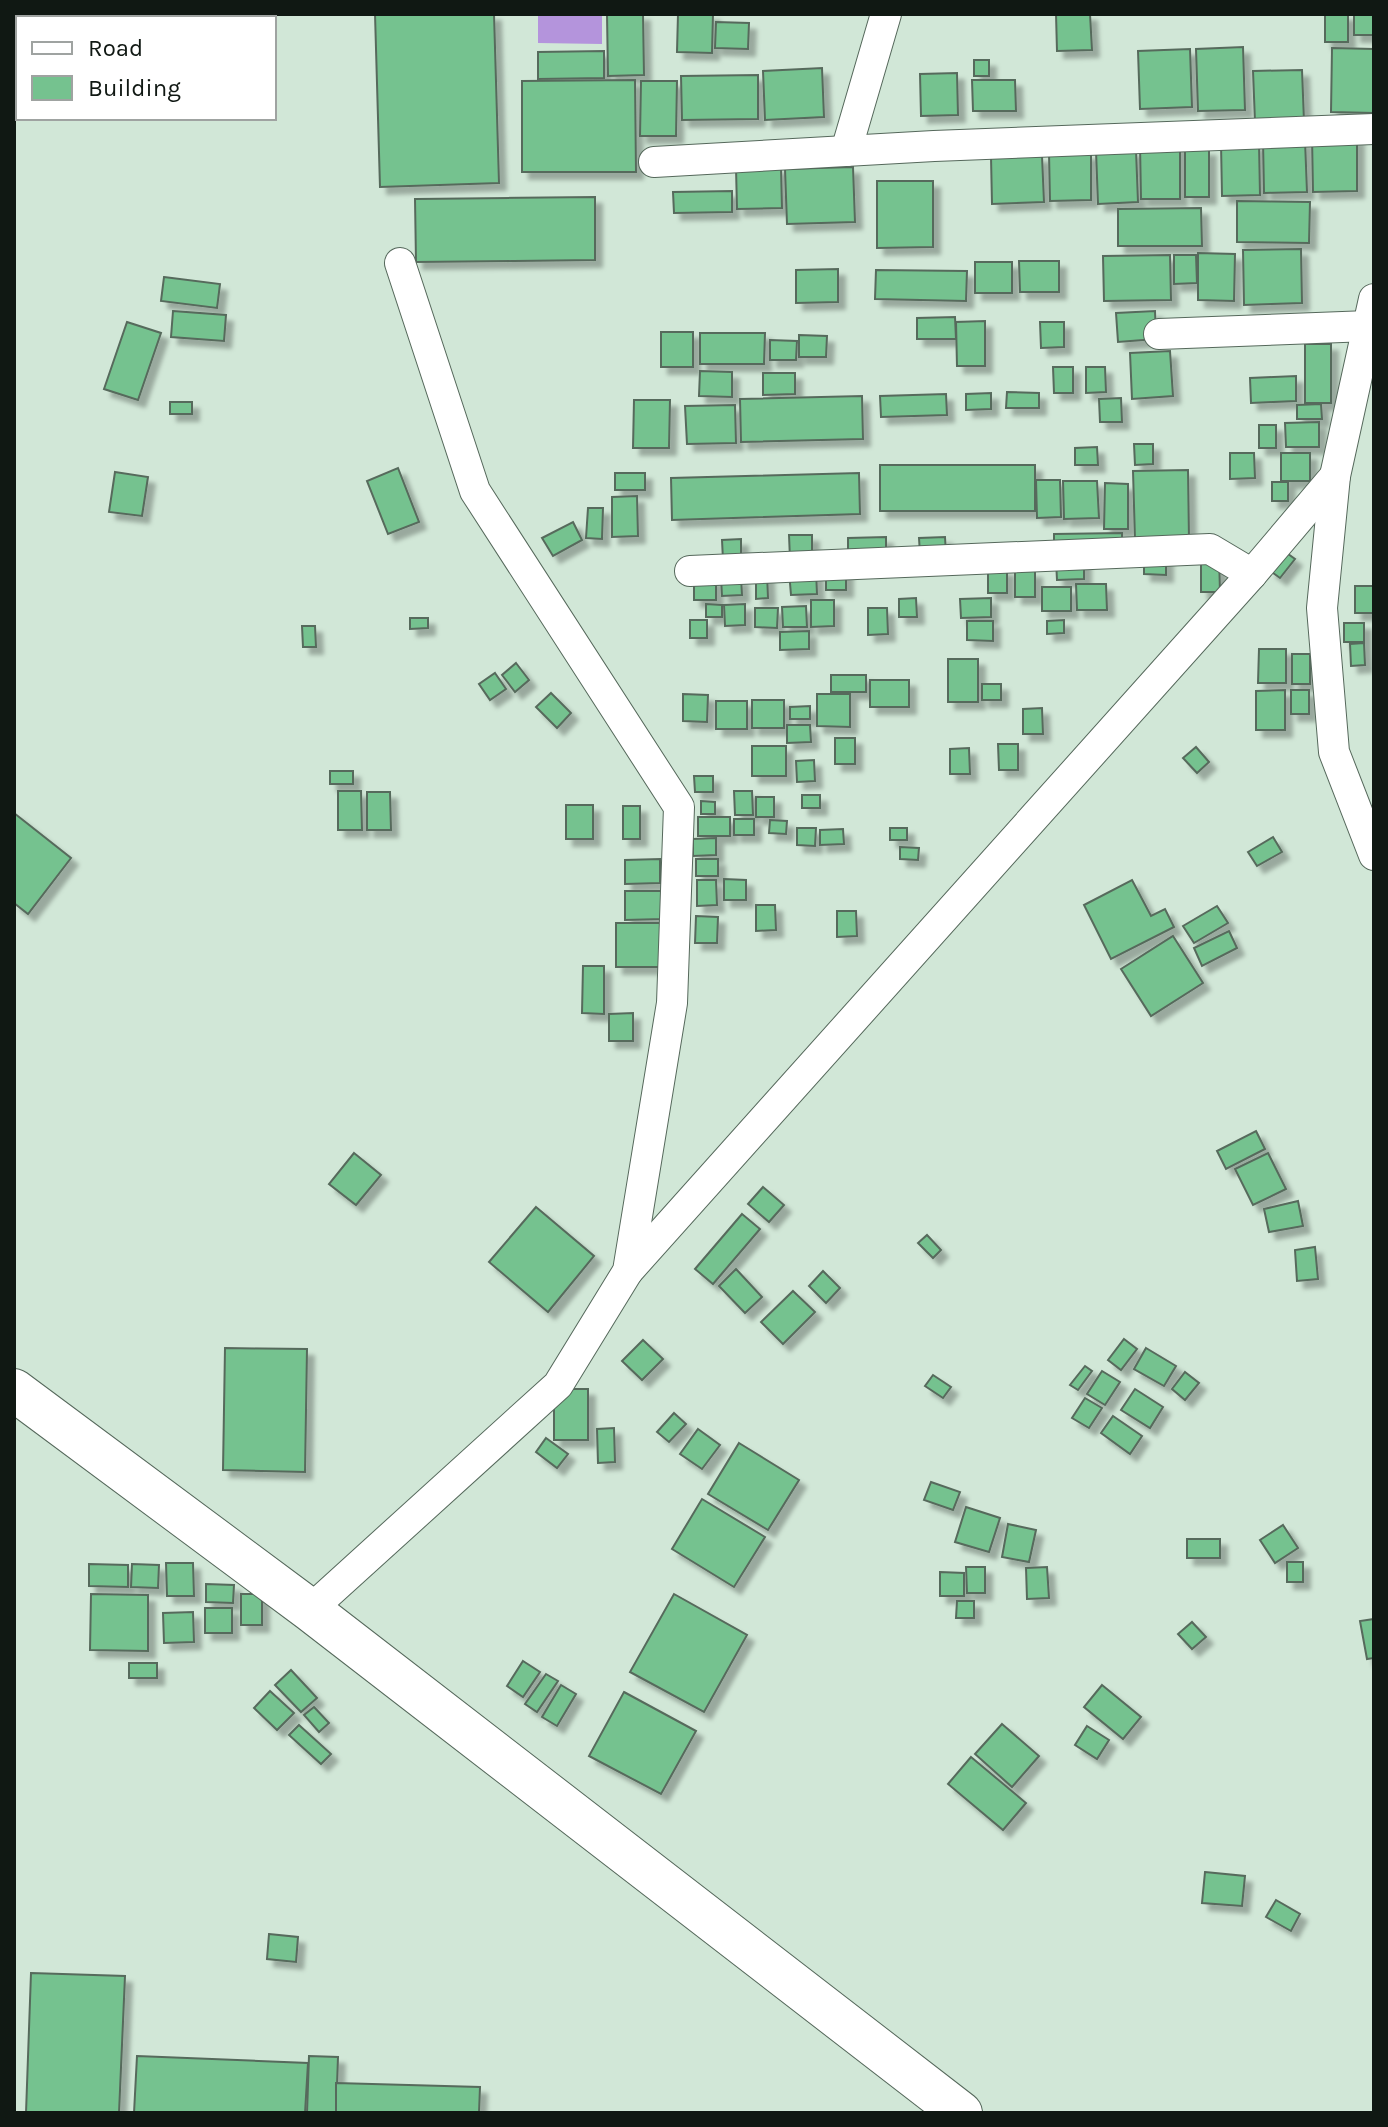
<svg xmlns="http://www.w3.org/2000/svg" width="1388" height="2127" font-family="Karla,sans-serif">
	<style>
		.water { fill: #b494dc }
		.building { fill: #75c28f; stroke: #576a5c; stroke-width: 2; filter: url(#shadow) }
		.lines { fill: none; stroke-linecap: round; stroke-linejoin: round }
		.minor-casing { stroke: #55685b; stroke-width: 32 }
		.secondary-casing { stroke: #55685b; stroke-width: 44 }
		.minor { stroke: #fff; stroke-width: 30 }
		.secondary { stroke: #fff; stroke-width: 42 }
	</style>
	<defs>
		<filter id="shadow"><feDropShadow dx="7" dy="7" stdDeviation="2" flood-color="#0004"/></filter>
	</defs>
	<rect width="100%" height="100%" fill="#d1e7d7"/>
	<!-- water -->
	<polygon class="water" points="538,14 602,14 602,44 538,43"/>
	<!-- building -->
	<g class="building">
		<polygon points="375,14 494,14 499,183 380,187"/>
		<polygon points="607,14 643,14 644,75 608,76"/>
		<polygon points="678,14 713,14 712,53 677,52"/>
		<polygon points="1056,14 1090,14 1092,50 1057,51"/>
		<rect x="1325" y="14" width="23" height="28"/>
		<rect x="1354" y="14" width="20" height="21"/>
		<polygon points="716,22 749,23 748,49 715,48"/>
		<polygon points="1243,47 1245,110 1198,111 1196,49"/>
		<polygon points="1332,48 1374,49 1374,113 1331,112"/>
		<polygon points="1190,49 1192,107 1140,109 1138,51"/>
		<polygon points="604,51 604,78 538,79 538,52"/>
		<rect x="974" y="60" width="15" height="16"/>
		<polygon points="822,68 824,117 765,120 763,71"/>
		<polygon points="1302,70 1304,121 1255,122 1253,71"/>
		<polygon points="957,73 958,115 921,116 920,74"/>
		<polygon points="758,75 758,119 682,120 681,76"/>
		<polygon points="635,80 636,172 522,172 522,81"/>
		<polygon points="972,80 1015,80 1016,111 973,111"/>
		<polygon points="641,81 677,81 676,136 640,136"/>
		<polygon points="1312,137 1357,137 1357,191 1313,192"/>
		<polygon points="1305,140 1307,192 1264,193 1263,141"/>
		<polygon points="1259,143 1260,195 1222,196 1221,144"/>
		<polygon points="1180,144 1180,199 1141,199 1140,145"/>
		<rect x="1185" y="149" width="24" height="48"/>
		<polygon points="1136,150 1138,202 1098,204 1096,151"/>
		<polygon points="1049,153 1091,153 1091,200 1050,201"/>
		<polygon points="1042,156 1044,202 992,204 991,157"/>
		<polygon points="781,167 782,208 737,209 736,168"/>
		<polygon points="853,167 855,222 787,224 785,169"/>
		<polygon points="877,181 933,181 933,247 877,248"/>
		<polygon points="732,191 732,212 674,213 673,192"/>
		<polygon points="595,197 595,260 416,262 415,199"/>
		<polygon points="1237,201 1310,202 1309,243 1237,242"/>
		<polygon points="1201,208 1202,246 1118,246 1118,209"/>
		<polygon points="1301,249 1302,303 1244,305 1243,250"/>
		<polygon points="1198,253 1235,254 1234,301 1198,300"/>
		<polygon points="1170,255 1171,300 1104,301 1103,256"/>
		<polygon points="1174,255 1196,255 1197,283 1174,284"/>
		<polygon points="1019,261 1059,261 1059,292 1020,292"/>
		<rect x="975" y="262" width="37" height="31"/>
		<polygon points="838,269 838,302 796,303 796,270"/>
		<polygon points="876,270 967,271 966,301 875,299"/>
		<polygon points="164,277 220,284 217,308 161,301"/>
		<polygon points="173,311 226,315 224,341 171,337"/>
		<polygon points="1155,311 1156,339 1118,342 1116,313"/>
		<polygon points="955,317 956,339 917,339 917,318"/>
		<polygon points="985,321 985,366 957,366 956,322"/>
		<polygon points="127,322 161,333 138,400 104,389"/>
		<polygon points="1040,322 1064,322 1064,347 1041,348"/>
		<rect x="661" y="332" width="32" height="35"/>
		<polygon points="700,333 765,333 764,364 700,364"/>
		<polygon points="799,335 827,336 826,357 799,357"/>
		<polygon points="770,340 797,341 796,360 770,360"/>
		<rect x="1305" y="344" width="26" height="59"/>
		<polygon points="1170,351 1173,396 1132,399 1130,353"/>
		<polygon points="1053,367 1073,367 1073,393 1054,393"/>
		<polygon points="1086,367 1105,367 1106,392 1086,393"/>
		<polygon points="700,371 732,372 732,397 699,396"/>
		<polygon points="763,373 795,373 795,394 763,395"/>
		<polygon points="1296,376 1296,401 1251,403 1250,378"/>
		<polygon points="1007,392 1039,393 1039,408 1006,408"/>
		<polygon points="991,393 991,409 966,410 966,394"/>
		<polygon points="946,394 947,415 881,417 880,396"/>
		<polygon points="862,396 863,439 741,442 740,399"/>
		<polygon points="1121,398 1122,422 1100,422 1099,399"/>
		<polygon points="634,400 670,400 669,448 633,448"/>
		<rect x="170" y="402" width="22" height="12"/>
		<polygon points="1321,404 1322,419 1297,419 1297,405"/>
		<polygon points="735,405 736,443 687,444 685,406"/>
		<polygon points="1319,422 1319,447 1286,447 1285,423"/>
		<rect x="1259" y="425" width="17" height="23"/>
		<polygon points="1134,444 1153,444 1153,464 1135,465"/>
		<polygon points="1097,447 1098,465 1075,465 1075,448"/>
		<polygon points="1230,453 1254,453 1255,478 1230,479"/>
		<rect x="1281" y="453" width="29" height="28"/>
		<rect x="880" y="465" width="155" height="46"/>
		<polygon points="398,468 419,522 388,534 367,481"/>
		<polygon points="1188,470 1189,539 1135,540 1133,471"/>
		<polygon points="115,472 148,477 142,516 109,512"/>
		<rect x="615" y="473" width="30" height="17"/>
		<polygon points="859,473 860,514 672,520 671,478"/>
		<polygon points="1036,480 1060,480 1061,517 1037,518"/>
		<polygon points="1063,481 1097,481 1099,518 1064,519"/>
		<rect x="1272" y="482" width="16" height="19"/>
		<polygon points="1105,483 1128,484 1128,529 1104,529"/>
		<polygon points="637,496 638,536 612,537 612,497"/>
		<polygon points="588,508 603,508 602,539 586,538"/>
		<polygon points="573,522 582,540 553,556 542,538"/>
		<polygon points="1122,533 1122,546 1054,546 1054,534"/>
		<polygon points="789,535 812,535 812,559 790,559"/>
		<polygon points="886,537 886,559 848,560 848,538"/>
		<polygon points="945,537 946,554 920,554 919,538"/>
		<polygon points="741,539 741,560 723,560 722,540"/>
		<polygon points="1284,551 1295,559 1280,578 1269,570"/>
		<polygon points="1144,556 1166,556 1166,575 1144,574"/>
		<polygon points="1219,556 1220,592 1201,592 1201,557"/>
		<polygon points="1084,559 1084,579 1057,580 1056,560"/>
		<rect x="988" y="569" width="19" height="24"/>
		<polygon points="816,570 817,594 791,595 789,571"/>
		<rect x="826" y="570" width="20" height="20"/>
		<rect x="1015" y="571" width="20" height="26"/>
		<polygon points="756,573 767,573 768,598 756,599"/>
		<polygon points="741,577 742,595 722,596 721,578"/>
		<rect x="694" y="578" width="22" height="22"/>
		<polygon points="1076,584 1106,584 1107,610 1077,610"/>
		<rect x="1355" y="586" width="19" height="27"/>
		<rect x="1042" y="587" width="29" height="24"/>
		<polygon points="916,598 917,617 899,617 899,599"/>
		<polygon points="991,598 991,617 961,618 960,599"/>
		<polygon points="811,600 834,600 834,626 811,627"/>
		<polygon points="706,604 722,605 722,617 706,617"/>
		<polygon points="745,604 745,625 725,626 724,605"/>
		<polygon points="806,606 807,627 783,627 782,607"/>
		<polygon points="755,608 778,608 777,628 755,627"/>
		<polygon points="868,608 887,608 888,634 868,635"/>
		<polygon points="410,618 428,618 428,628 410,629"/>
		<rect x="690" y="620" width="17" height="18"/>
		<polygon points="1064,620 1064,633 1047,634 1047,621"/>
		<polygon points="967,621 993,621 993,641 967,640"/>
		<rect x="1344" y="623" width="20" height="19"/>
		<polygon points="302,626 315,626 316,647 303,647"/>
		<polygon points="809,631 809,649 780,650 780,632"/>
		<polygon points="1364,643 1365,665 1351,666 1350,644"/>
		<polygon points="1259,649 1286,649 1286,683 1258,683"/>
		<rect x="1292" y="654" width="18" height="30"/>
		<rect x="948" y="659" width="30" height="43"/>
		<polygon points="516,663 529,680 515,692 502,675"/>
		<polygon points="495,673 506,689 490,700 479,684"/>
		<rect x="831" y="675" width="35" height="17"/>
		<rect x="870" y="680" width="39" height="27"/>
		<rect x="982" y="684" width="19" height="16"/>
		<polygon points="1285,690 1285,730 1256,730 1256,691"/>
		<rect x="1291" y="690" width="18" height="24"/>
		<polygon points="551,693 571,713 557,728 536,707"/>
		<polygon points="683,694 708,695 707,722 683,721"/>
		<polygon points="817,694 850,694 850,727 817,726"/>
		<rect x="752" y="700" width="32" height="28"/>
		<rect x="716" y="701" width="31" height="28"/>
		<polygon points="810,706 810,719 790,719 790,707"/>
		<polygon points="1042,708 1043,734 1023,734 1023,709"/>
		<polygon points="787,725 810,725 811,742 787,743"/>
		<rect x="835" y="738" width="20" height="26"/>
		<polygon points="998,744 1018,744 1018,770 999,770"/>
		<rect x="752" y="746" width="34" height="30"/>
		<polygon points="1196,747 1209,762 1197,773 1183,758"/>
		<polygon points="969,748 970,774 950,774 950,749"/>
		<polygon points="814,760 815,781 797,782 796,761"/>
		<rect x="330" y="771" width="23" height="13"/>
		<polygon points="694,776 713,776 713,792 695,792"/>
		<polygon points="338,791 361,791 362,830 338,830"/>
		<polygon points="734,791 752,791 753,815 735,815"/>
		<polygon points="367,792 390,792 391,830 367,830"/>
		<rect x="802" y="795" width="18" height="13"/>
		<rect x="756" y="797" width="18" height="20"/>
		<polygon points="701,801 715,802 715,814 701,814"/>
		<rect x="566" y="805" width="27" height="34"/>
		<rect x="623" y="806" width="17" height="33"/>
		<polygon points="14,813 71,858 28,914 14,903"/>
		<rect x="698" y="817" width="32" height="19"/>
		<rect x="734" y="819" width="20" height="16"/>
		<polygon points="770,820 787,821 786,834 769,833"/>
		<polygon points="797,828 816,828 815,846 797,845"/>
		<rect x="890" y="828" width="17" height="12"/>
		<polygon points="843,829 844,844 820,845 820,830"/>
		<polygon points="1273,837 1282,852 1257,866 1248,852"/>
		<polygon points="716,838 716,855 693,856 693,839"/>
		<polygon points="900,847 919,848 918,860 900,859"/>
		<polygon points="660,859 660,883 625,884 625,860"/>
		<rect x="696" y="859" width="22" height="17"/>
		<polygon points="724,879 746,880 746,900 724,900"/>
		<polygon points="697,880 716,880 717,905 697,906"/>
		<polygon points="1132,880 1151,916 1165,909 1174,927 1111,959 1084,905"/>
		<polygon points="625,891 663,891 663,919 625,920"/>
		<polygon points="756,905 775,905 776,930 756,931"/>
		<polygon points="1217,906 1228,923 1194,943 1183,926"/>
		<polygon points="837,911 856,911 857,936 837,937"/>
		<polygon points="696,916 718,917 717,943 695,943"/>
		<rect x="616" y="923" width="44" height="44"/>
		<polygon points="1229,931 1237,948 1202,966 1194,948"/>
		<polygon points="1173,936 1203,983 1151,1016 1121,969"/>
		<polygon points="583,966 604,966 604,1014 582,1013"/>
		<polygon points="633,1013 633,1041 609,1041 609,1014"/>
		<polygon points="1256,1131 1265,1149 1226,1169 1217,1151"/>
		<polygon points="354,1153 381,1175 356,1205 329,1184"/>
		<polygon points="1268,1153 1286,1189 1253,1205 1235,1169"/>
		<polygon points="763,1187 784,1205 769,1222 748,1204"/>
		<polygon points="1298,1201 1303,1226 1269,1232 1264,1209"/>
		<polygon points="536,1207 594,1256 548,1312 489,1262"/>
		<polygon points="742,1214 760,1229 713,1284 695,1269"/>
		<polygon points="927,1235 941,1250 933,1258 918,1243"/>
		<polygon points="1315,1247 1318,1279 1297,1281 1295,1250"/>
		<polygon points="736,1269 762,1297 745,1313 719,1286"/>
		<polygon points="823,1271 840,1288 826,1303 809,1286"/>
		<polygon points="793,1291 815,1312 783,1344 761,1322"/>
		<polygon points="1124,1339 1137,1349 1121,1370 1108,1360"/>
		<polygon points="643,1340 663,1359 642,1380 622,1361"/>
		<polygon points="225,1348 307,1349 305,1472 223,1470"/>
		<polygon points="1146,1348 1176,1366 1164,1386 1134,1369"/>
		<polygon points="1085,1366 1092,1371 1078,1390 1070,1385"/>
		<polygon points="1102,1371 1120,1382 1105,1405 1087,1394"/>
		<polygon points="1185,1372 1199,1383 1185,1400 1172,1389"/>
		<polygon points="933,1375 951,1387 943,1398 925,1386"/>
		<rect x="554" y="1389" width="34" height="51"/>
		<polygon points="1135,1389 1163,1407 1150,1428 1121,1410"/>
		<polygon points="1085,1398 1102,1408 1089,1428 1072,1418"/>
		<polygon points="674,1413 686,1424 669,1442 657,1432"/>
		<polygon points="1113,1416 1142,1436 1130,1454 1101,1433"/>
		<polygon points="614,1428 615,1462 598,1463 597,1429"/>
		<polygon points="698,1429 720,1445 702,1469 680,1454"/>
		<polygon points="546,1438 568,1454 557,1468 536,1452"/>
		<polygon points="739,1443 799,1480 768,1530 708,1494"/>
		<polygon points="931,1482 960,1492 953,1510 924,1500"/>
		<polygon points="702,1499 765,1537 734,1587 672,1549"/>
		<polygon points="966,1507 1000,1518 989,1552 955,1542"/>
		<polygon points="1008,1524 1036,1530 1029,1562 1002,1557"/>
		<polygon points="1283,1525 1298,1548 1275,1563 1260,1540"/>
		<rect x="1187" y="1539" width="33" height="19"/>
		<rect x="1287" y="1562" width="16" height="20"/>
		<polygon points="166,1563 193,1563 194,1596 167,1596"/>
		<polygon points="89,1564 128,1565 128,1587 89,1586"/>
		<polygon points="132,1564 159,1565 158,1588 131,1587"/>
		<polygon points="966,1567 985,1567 985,1593 967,1593"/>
		<polygon points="1047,1567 1049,1598 1027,1599 1026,1568"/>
		<polygon points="940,1572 964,1573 964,1596 940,1596"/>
		<polygon points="206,1584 234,1585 233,1603 206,1602"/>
		<polygon points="91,1594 148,1595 148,1651 90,1650"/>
		<rect x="241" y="1594" width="21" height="31"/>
		<polygon points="674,1594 747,1635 704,1712 630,1672"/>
		<polygon points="957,1601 974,1601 974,1618 956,1618"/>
		<rect x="205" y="1608" width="27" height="25"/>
		<polygon points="193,1612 194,1642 164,1643 163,1613"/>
		<polygon points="1374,1619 1374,1658 1367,1659 1360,1621"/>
		<polygon points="1192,1622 1206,1637 1192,1649 1178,1634"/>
		<polygon points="523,1661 540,1672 523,1697 507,1686"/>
		<rect x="129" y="1663" width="28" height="15"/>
		<polygon points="291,1670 317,1698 301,1712 275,1685"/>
		<polygon points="546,1674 558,1681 537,1712 525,1704"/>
		<polygon points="561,1685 576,1694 557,1726 542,1717"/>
		<polygon points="1102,1685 1141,1717 1123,1739 1084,1707"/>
		<polygon points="270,1691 294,1713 277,1730 254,1708"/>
		<polygon points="624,1692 696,1731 661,1794 589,1756"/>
		<polygon points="314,1707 329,1723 319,1732 304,1715"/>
		<polygon points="1002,1724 1039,1756 1012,1787 975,1754"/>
		<polygon points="299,1725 331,1754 321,1764 289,1735"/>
		<polygon points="1087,1726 1109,1740 1097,1759 1075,1745"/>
		<polygon points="971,1757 1026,1803 1003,1830 948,1784"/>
		<polygon points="1205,1872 1245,1876 1242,1906 1202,1903"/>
		<polygon points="1276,1900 1300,1914 1291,1931 1266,1917"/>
		<polygon points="269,1934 298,1937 296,1962 267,1959"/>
		<polygon points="31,1973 125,1976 119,2113 26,2113"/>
		<polygon points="137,2056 308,2063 305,2113 134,2113"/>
		<polygon points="309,2056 338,2057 336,2113 307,2113"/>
		<polygon points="336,2083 480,2087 479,2113 336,2113"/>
	</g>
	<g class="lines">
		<defs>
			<g id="minor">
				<polyline points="106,18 111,14"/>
				<polyline points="14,76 18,74"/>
				<polyline points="846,151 886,14"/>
				<polyline points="654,162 934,146 1374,129"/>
				<polyline points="1374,299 1335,476 1322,608 1334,752 1374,855"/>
				<polyline points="1159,334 1369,326"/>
				<polyline points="690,571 1210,549 1252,574"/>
				<polyline points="628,1271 1252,574 1335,476"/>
				<polyline points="310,1610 558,1385 628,1271 672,1003 679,807 475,491 400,263"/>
			</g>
			<polyline id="secondary" points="14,1390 310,1610 961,2113"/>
		</defs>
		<!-- minor casing -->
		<use href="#minor" class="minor-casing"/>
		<!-- secondary casing -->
		<use href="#secondary" class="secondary-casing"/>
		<!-- minor -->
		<use href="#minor" class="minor"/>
		<!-- secondary -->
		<use href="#secondary" class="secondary"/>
	</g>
	<!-- border -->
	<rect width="1388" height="2127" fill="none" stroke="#101813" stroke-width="32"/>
	<!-- legend -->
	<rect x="16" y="16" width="260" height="104" fill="#ffffff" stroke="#9fa3a1" stroke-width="2"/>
	<rect x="32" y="42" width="40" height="12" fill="#ffffff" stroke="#9fa3a1" stroke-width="2"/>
	<text x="88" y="56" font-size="24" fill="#101813">Road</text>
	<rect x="32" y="76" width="40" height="24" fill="#75c28f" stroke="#9fa3a1" stroke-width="2"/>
	<text x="88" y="96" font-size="24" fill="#101813">Building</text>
</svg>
